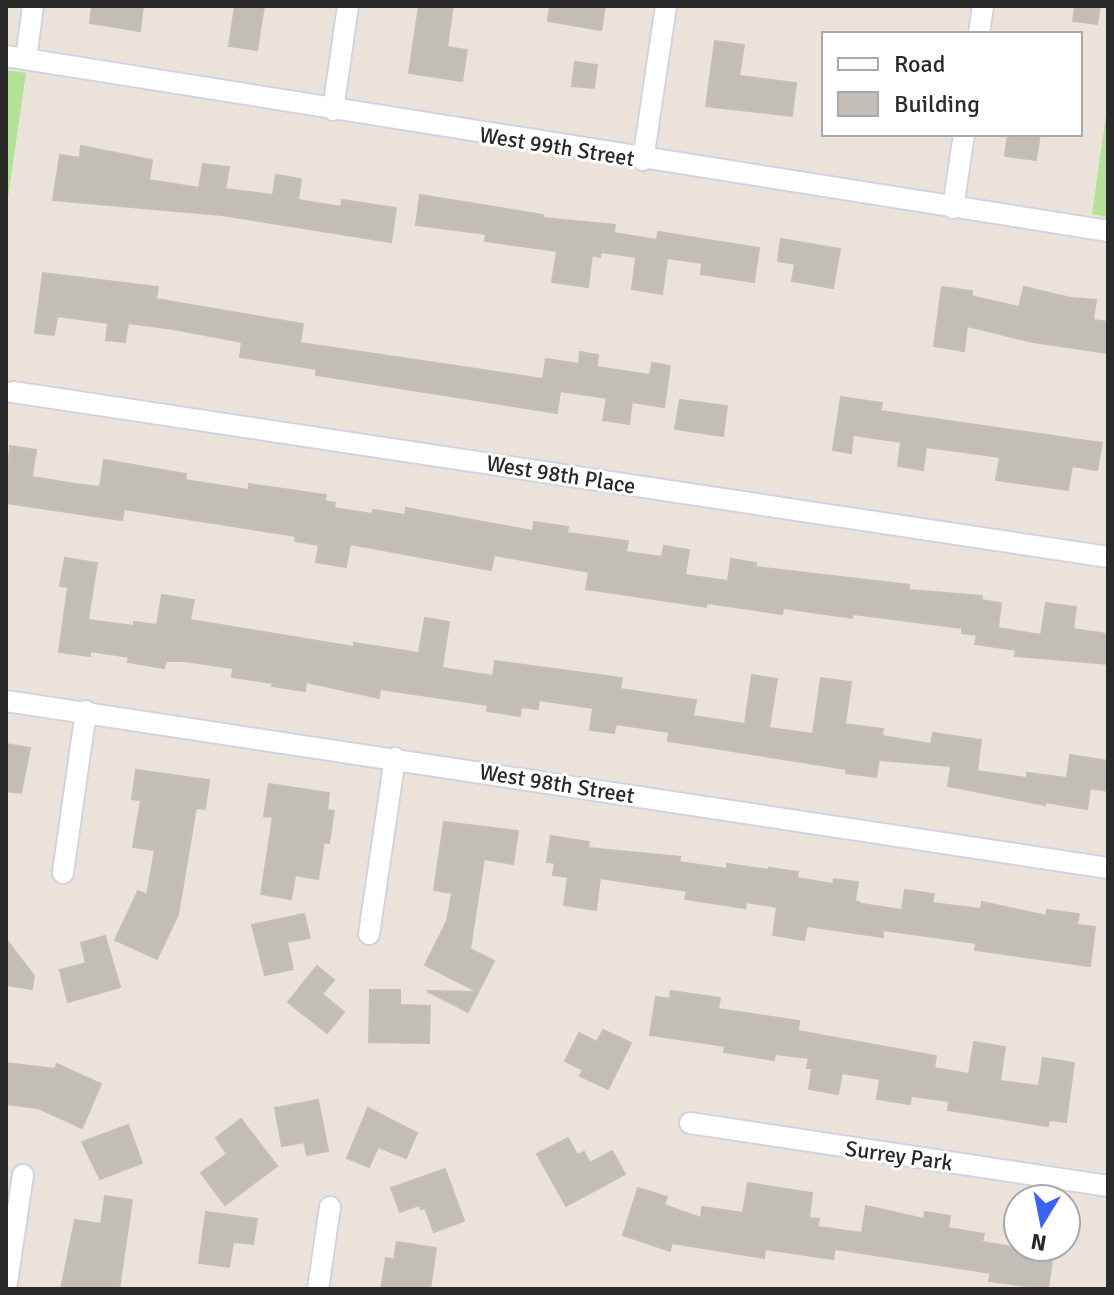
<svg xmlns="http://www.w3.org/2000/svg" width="1114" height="1295" font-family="Signika,sans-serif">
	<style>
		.green { fill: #b2e296 }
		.building { fill: #c3bdb7; stroke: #c6bfb4; stroke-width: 2 }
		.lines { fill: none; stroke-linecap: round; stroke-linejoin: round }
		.minor-casing { stroke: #cfd3e2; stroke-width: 24 }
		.minor { stroke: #fff; stroke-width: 20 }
		.labels { text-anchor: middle; stroke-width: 6; stroke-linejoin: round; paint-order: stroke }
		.street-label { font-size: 22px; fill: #292929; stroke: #fff }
	</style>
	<rect width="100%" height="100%" fill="#ebe3da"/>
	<!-- green -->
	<g class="green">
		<polygon points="6,70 26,73 6,211"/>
		<polygon points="1108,101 1108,217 1092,214"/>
	</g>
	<!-- building -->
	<g class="building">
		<polygon points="92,6 143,6 140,31 90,23"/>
		<polygon points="235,6 264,6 257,50 229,46"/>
		<polygon points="419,6 453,6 447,47 467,50 462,81 409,73"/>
		<polygon points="550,6 605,6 601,30 548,21"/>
		<polygon points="1075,6 1100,6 1097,24 1073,21"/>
		<polygon points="715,41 744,45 739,76 796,83 792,116 706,106"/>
		<polygon points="575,62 597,65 594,88 572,86"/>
		<polygon points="1008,134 1040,134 1036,160 1005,156"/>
		<polygon points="81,146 152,160 149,180 199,188 203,164 229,167 225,189 273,195 276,175 301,179 298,200 341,207 342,200 396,208 391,242 222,215 53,200 60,155 80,158"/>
		<polygon points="420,195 543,215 543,218 615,225 614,233 657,240 658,232 759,248 754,282 701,274 702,263 667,258 662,294 632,289 636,257 601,252 600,257 592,255 588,287 552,282 557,251 485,241 486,234 416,225"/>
		<polygon points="781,239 840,249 833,288 792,281 795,264 778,261"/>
		<polygon points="43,273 158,287 156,299 303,324 300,343 443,364 543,379 546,359 579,364 580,352 598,355 597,367 650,375 652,363 670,366 664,407 632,402 629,424 603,420 607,398 560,391 557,413 532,409 316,375 317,369 240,357 242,342 173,329 128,323 125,342 106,340 108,323 57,316 54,335 35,333"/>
		<polygon points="942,287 972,291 971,296 1019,307 1024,287 1071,298 1096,300 1093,320 1108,322 1108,353 1033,342 967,326 964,351 934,346"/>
		<polygon points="841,397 882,403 880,411 1102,443 1097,470 1072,466 1068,490 996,480 1000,457 926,447 923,470 898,466 901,442 853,435 851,453 833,450"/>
		<polygon points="680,400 727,406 723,436 675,429"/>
		<polygon points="10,446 36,450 32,477 75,484 100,487 104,460 186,474 185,480 204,483 249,490 249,484 326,495 325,501 335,503 334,508 372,514 373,510 405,515 406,508 533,531 534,522 568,527 567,533 628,541 626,552 662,557 664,546 689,550 685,575 728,581 731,559 756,563 755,567 909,585 909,590 982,596 981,600 1001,603 998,628 1041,635 1046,603 1076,607 1073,629 1108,634 1108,664 1015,656 1016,650 975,644 977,635 962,633 962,628 853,614 852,618 783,608 782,614 707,603 706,607 586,589 589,572 494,555 491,570 350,544 346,567 316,562 319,545 295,541 296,536 124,509 122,520 6,503"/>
		<polygon points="65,558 97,563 88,620 134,626 134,622 157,625 162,595 194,600 190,620 354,647 354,643 419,653 425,618 449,622 442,668 493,676 495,661 622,678 620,689 696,700 693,716 745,724 752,675 777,679 769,728 813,734 821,678 851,682 845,724 883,729 882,736 931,744 933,733 981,740 977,771 1027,778 1027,773 1067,778 1070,755 1108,761 1108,791 1090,788 1087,809 1045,802 1045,805 948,786 951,766 879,760 876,777 846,773 846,769 668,741 669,732 616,724 614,733 590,730 593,708 539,700 538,709 521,707 520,716 487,711 488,705 380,689 379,698 306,682 305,691 272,686 273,683 232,677 233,668 184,661 166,661 164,668 128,662 129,657 90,651 90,656 59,652 68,587 60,586"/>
		<polygon points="6,744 30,748 21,793 6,791"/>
		<polygon points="136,770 209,780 205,809 196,808 178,915 157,959 115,940 138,891 147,895 155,850 133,847 141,800 132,799"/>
		<polygon points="269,784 329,793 327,810 334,811 329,843 324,842 318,879 295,875 291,899 261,894 273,817 264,816"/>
		<polygon points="444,822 518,831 513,864 484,859 470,949 494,961 478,992 425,965 447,921 452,893 434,890"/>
		<polygon points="551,836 589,842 588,848 680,857 679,862 727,869 727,864 769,870 769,868 798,872 797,878 833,884 834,879 858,882 855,900 862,904 902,910 905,890 934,894 932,903 981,909 982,902 1047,916 1047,910 1079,914 1077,925 1095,927 1090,966 975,950 976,943 883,930 883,937 807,926 804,940 773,935 777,907 746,902 745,908 685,899 687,891 600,878 596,910 564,905 568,877 553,875 555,863 547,862"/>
		<polygon points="304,914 310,938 287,942 293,969 265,975 252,925"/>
		<polygon points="105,936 120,987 68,1002 60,970 86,963 81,943"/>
		<polygon points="6,939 34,976 32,989 6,985"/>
		<polygon points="317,966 334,980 322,994 344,1012 327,1033 288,1002"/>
		<polygon points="370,990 400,990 400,1005 430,1006 429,1043 369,1042"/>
		<polygon points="427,991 478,992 468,1012"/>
		<polygon points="671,991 720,998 718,1009 799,1021 798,1031 936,1056 934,1068 969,1074 974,1042 1005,1047 1000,1081 1039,1086 1043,1058 1074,1063 1066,1122 1049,1120 1048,1126 948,1110 949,1101 911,1096 910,1104 877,1099 880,1079 842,1073 838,1094 809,1089 812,1068 807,1068 809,1058 775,1054 774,1060 724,1052 725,1046 650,1035 656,997 670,999"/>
		<polygon points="603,1030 631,1043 608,1089 580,1076 583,1070 565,1061 579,1033 597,1042"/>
		<polygon points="6,1063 55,1069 57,1064 101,1084 82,1128 38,1108 6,1104"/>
		<polygon points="318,1100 328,1151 307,1155 304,1142 282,1146 275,1108"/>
		<polygon points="368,1108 417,1133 406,1158 378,1147 369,1167 347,1158"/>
		<polygon points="241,1119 277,1166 225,1205 201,1173 227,1154 216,1138"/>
		<polygon points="128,1125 142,1163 100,1179 82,1142"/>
		<polygon points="568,1138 577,1155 584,1152 590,1163 612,1151 625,1174 566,1206 537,1154"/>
		<polygon points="445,1169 464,1221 434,1232 425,1208 421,1209 419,1205 400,1212 391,1188"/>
		<polygon points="748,1183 812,1193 809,1218 819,1219 818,1227 862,1233 866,1206 924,1219 925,1212 950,1216 948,1228 984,1234 982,1242 1053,1254 1048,1289 989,1281 991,1273 835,1249 833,1259 765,1249 764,1258 672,1243 670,1251 623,1235 638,1188 667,1197 664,1205 701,1218 702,1207 743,1213"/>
		<polygon points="105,1196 132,1200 119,1289 61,1289 75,1220 101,1224"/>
		<polygon points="206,1212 257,1219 253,1244 233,1242 229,1267 199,1263"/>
		<polygon points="397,1242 436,1248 430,1289 381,1289 386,1258 394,1260"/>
	</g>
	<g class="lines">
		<defs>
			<g id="minor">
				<polyline points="979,34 983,6"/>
				<polyline points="6,56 1108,231"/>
				<polyline points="26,59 33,6"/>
				<polyline points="333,110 348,6"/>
				<polyline points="643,160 666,6"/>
				<polyline points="953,208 964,134"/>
				<polyline points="13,392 1108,557"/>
				<polyline points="6,701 1108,868"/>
				<polyline points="63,873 86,711"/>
				<polyline points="369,934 395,758"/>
				<polyline points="690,1123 1108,1186"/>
				<polyline points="6,1289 23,1175"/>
				<polyline points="318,1289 330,1207"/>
			</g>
		</defs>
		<!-- minor casing -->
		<use href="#minor" class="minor-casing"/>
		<!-- minor -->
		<use href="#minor" class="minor"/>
	</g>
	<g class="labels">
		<!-- street labels -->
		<g class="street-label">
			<text transform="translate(557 146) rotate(9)" y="8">West 99th Street</text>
			<text transform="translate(561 474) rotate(9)" y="8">West 98th Place</text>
			<text transform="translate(557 783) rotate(9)" y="8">West 98th Street</text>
			<text transform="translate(899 1155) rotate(8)" y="8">Surrey Park</text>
		</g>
	</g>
	<!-- border -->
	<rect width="1114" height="1295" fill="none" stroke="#292929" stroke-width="16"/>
	<!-- legend -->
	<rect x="822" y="32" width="260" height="104" fill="#ffffff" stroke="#a9a9a9" stroke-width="2"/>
	<rect x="838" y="58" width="40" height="12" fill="#ffffff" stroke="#a9a9a9" stroke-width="2"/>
	<text x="894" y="72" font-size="24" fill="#292929">Road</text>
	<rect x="838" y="92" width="40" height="24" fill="#c3bdb7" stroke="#a9a9a9" stroke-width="2"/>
	<text x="894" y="112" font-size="24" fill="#292929">Building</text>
	<!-- north arrow -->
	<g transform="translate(1042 1223) rotate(190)"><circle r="38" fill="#ffffff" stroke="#a9a9a9" stroke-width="2"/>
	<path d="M0-6L14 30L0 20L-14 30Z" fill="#3a63f8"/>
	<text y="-12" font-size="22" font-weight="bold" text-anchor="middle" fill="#292929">N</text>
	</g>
</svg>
